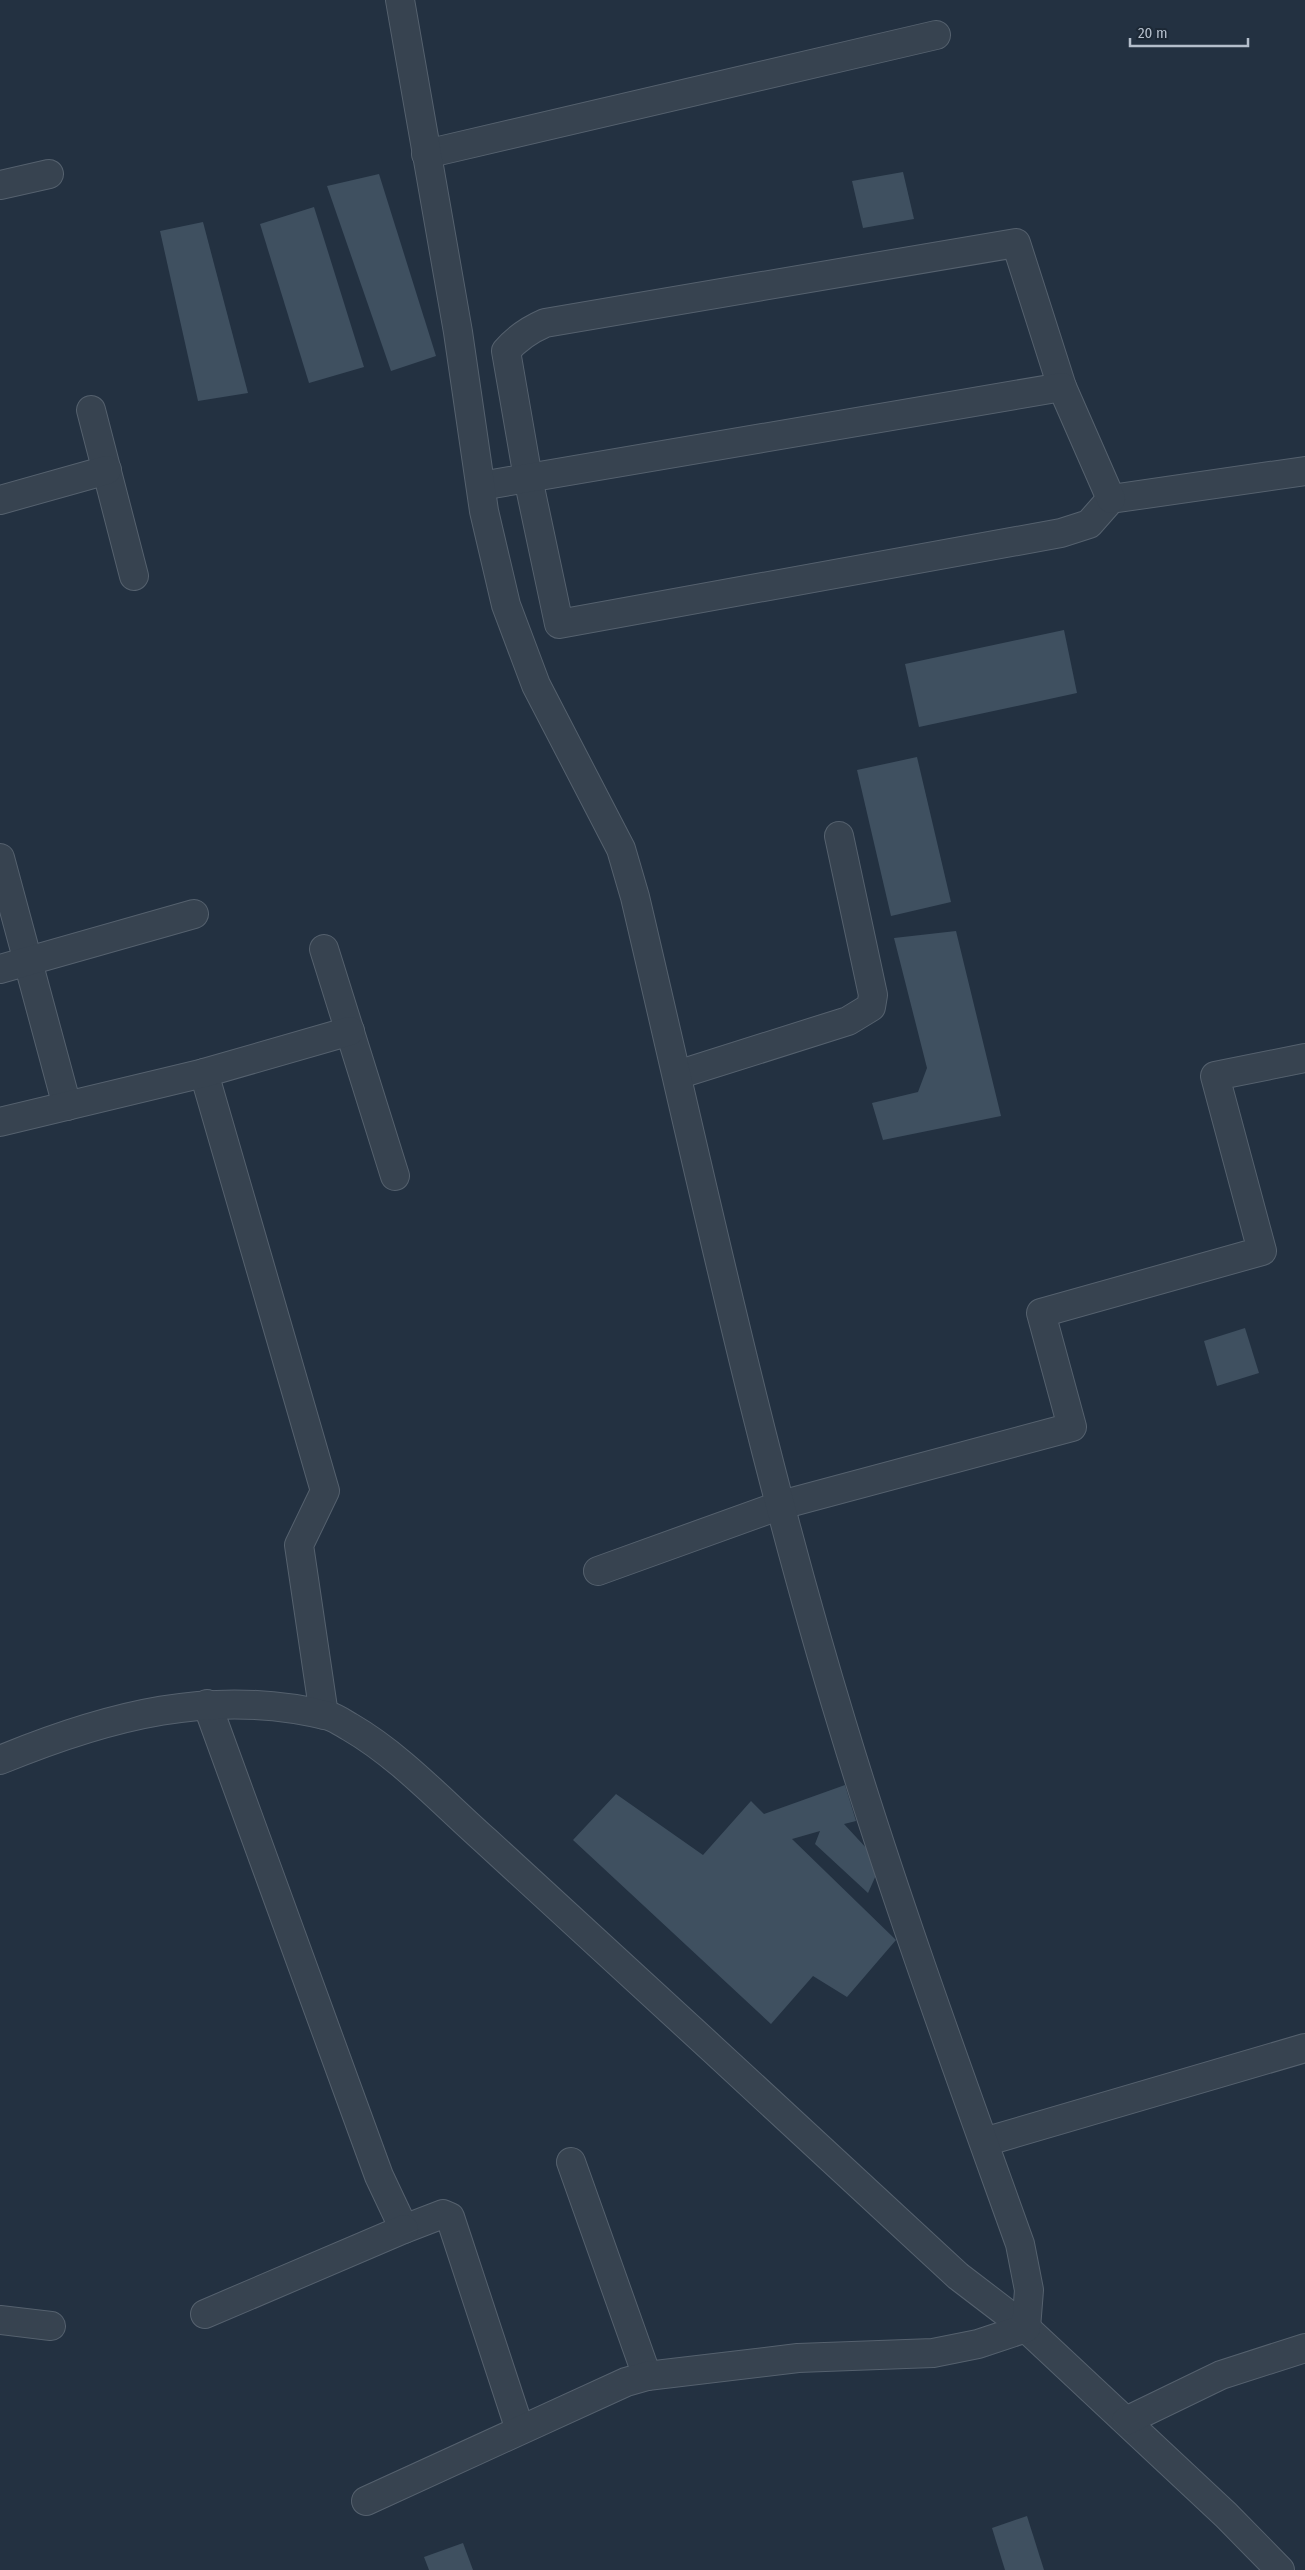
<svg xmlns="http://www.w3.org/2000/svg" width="1305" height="2570" font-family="'Fira Sans Condensed',sans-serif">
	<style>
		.building { fill: #3f5060 }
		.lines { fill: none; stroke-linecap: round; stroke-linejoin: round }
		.minor-casing { stroke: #55616e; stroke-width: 30 }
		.minor { stroke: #374350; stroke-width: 28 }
	</style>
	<rect width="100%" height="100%" fill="#233141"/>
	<!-- building -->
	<g class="building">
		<polygon points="903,172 914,219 863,228 852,181"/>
		<polygon points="379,174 436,356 391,371 327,186"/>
		<polygon points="314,207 364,367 309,383 260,224"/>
		<polygon points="203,222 248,393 198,401 160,231"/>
		<polygon points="1064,630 1077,693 919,727 905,664"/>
		<polygon points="917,757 951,902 891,916 857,770"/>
		<polygon points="956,931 1001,1116 883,1140 872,1103 918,1092 927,1068 894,938"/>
		<polygon points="1245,1328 1259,1373 1217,1386 1204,1341"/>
		<polygon points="845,1785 856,1821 844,1824 881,1864 868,1893 815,1844 820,1831 792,1839 896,1940 847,1997 813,1976 771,2024 573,1840 616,1794 703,1855 751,1801 764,1814"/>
		<polygon points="1027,2516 1044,2570 1005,2570 992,2528"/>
		<polygon points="463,2543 473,2570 429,2570 424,2557"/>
	</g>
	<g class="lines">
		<defs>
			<g id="minor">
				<polyline points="426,154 936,35"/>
				<polyline points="0,185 49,174"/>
				<path d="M 1062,387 L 1016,243 L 545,323 C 529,330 517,338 506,351 L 528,478 L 559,624 L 1061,533 L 1089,524 L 1111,499 L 1305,471"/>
				<polyline points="91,410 134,576"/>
				<polyline points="481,486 1062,387 1111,499"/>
				<polyline points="0,500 107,470"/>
				<polyline points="0,858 67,1106"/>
				<polyline points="324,949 395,1176"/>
				<polyline points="0,969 194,914"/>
				<polyline points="204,1073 325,1491 299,1545 324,1715"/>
				<polyline points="677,1075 848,1021 871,1007 873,995 839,836"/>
				<polyline points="0,1122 204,1073 350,1031"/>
				<polyline points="598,1571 781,1505 1072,1427 1041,1313 1262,1251 1215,1076 1305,1058"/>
				<polyline points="207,1704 379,2176 404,2229 443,2214 450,2217 520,2430"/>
				<path d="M 0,1760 C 107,1716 214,1687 329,1716 C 336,1718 343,1723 350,1727 C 400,1756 442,1802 486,1841 C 644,1985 801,2131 958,2276 L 1026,2328 L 1226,2515 L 1280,2570"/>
				<polyline points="984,2142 1305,2048"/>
				<polyline points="571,2162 647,2376"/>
				<polyline points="205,2314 404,2229"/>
				<polyline points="0,2320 51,2326"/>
				<polyline points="1126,2421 1221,2375 1305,2348"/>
				<path d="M 366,2501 L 626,2382 L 647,2376 L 798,2358 L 933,2353 L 978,2344 L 1026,2328 L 1029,2290 L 1020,2244 C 958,2071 895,1899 842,1724 C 759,1452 700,1173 635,897 L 621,849 L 536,685 L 506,605 L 484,511 L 458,332 L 400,0"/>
			</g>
		</defs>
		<!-- minor casing -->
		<use href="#minor" class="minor-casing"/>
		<!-- minor -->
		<use href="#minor" class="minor"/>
	</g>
	<!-- scale -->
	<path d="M1130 38v8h118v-8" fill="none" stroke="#b4becb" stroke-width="2.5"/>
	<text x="1138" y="38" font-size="15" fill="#b4becb" stroke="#1c2835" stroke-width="4" paint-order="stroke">20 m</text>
</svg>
